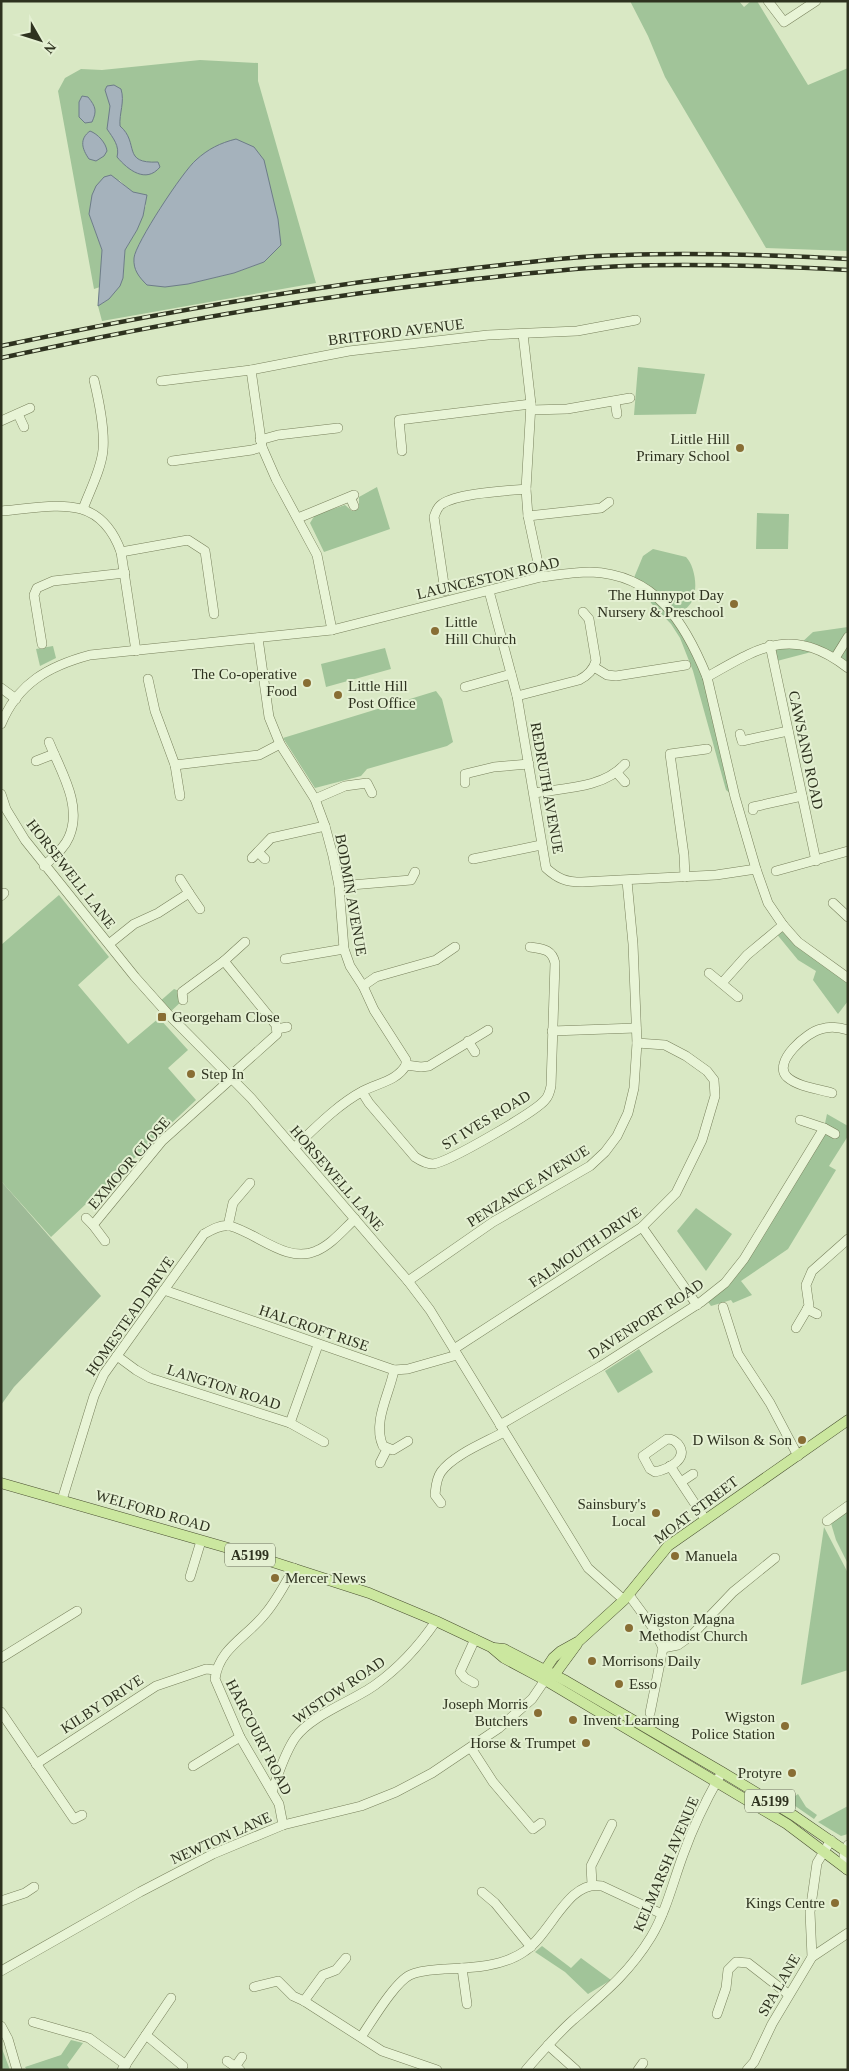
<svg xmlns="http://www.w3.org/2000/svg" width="849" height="2071" font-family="Georgia,serif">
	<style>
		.green { fill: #a1c499; fill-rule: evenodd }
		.cemetery { fill: #9eba97 }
		.water { fill: #a5b2bc; stroke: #6d7c88 }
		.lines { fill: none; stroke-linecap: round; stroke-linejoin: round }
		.minor-casing { stroke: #78805c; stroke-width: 10 }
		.major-casing { stroke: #494e30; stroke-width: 11 }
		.minor { stroke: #e8f4d6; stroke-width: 9 }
		.major { stroke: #cbe79f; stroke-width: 10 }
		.rail-casing { stroke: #2e321f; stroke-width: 4.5 }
		.rail { stroke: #e4f0d2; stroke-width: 2.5; stroke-dasharray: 8; stroke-linecap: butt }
		.poi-dot { fill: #886e34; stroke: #e4f0d2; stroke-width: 2 }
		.labels { text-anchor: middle; stroke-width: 4; stroke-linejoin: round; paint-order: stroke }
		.shield { fill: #e4f0d2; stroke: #656b55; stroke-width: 1 }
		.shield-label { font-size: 14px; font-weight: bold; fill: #2e321f }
		.street-label { font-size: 15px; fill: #2e321f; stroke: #e4f0d2 }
		.poi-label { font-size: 15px; fill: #2e321f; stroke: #e4f0d2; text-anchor: end }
	</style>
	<rect width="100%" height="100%" fill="#d9e8c4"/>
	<!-- green -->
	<g class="green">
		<polygon points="630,1 739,1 744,7 751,1 757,1 808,85 848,68 848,251 766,248 665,77 648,36"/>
		<path d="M 200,60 L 258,63 L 258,81 L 316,283 L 102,321 L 98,306 L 109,299 L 123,278 L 125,250 L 137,230 L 146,205 L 119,180 L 89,214 L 102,250 L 100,287 L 94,289 L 58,91 L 65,78 L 81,69 L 102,70 ZM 160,208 L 264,262 L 234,273 L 188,284 L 134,257 Z"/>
		<polygon points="638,367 705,374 696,414 634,415"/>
		<polygon points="377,487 390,529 324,552 310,523 315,515 345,505 352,511 359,508 359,497"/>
		<polygon points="757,513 789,514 788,549 756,549"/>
		<path d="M 653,549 L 686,557 C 695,566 699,591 691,603 C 687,608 682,613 677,617 L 699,657 L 735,797 L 726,790 L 693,671 L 680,638 L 671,624 L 651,603 L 646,590 L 633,580 L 643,556 Z"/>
		<polygon points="848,627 848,668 819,650 777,661 770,645 800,644 813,632"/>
		<polygon points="53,646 56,658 40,666 36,649"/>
		<polygon points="385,648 391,669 326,687 321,664"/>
		<polygon points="436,691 442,699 453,742 447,746 367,769 361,776 315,788 283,738"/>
		<polygon points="59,895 109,957 78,985 128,1044 159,1018 188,1050 168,1068 196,1100 51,1237 1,1181 1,945"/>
		<polygon points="783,925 848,978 848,1001 838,1014 813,980 816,971 798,960 775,932"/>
		<polygon points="174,989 182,992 183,1000 168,1014 158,1003"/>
		<polygon points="827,1114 848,1126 848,1136 829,1166 836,1170 788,1249 741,1281 752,1295 733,1303 731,1300 711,1306 706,1299 725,1283 824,1128"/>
		<polygon points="696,1208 732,1234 706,1271 677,1231"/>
		<polygon points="639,1349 653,1372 618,1393 605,1371"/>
		<polygon points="848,1508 848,1564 836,1540 830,1520"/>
		<polygon points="824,1527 848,1573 848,1670 801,1685"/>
		<polygon points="798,1794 806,1807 817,1815 814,1819 788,1801"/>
		<polygon points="848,1806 848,1834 841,1836 818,1822"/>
		<polygon points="542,1946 571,1968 581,1958 611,1980 588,1994 565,1972 535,1952"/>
		<polygon points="71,2040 83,2043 67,2065 70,2070 27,2070 25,2067 61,2055"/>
		<polygon points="1,2046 10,2070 1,2069"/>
	</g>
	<!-- cemetery -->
	<polygon class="cemetery" points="1,1181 101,1296 14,1387 1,1405"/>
	<!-- water -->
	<g class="water">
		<path d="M 114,85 L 121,89 C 125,102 119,113 120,126 C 140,143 121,164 158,162 L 160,167 C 146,184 128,170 117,157 C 120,146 113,138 107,129 L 110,106 L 105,90 L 107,86 Z"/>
		<path d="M 82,96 L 88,97 C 96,107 97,111 92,122 L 85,123 L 79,117 L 79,102 Z"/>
		<path d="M 90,131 C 98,134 106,143 107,151 L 104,156 L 96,161 L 89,159 C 82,149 79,139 90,131 Z"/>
		<path d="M 236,139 L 254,147 L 264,160 L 278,219 L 281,245 L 264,262 L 234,273 L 188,284 L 165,287 L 147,285 C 139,277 133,270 134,258 C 135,244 183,171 196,160 C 208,149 220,143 236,139 Z"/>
		<polygon points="111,175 133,192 147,195 143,216 137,230 125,250 123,278 120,286 109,299 98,306 102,250 89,214 92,195 96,186 104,177"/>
	</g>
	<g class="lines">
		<defs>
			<g id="minor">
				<polyline points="768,1 784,22 816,1"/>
				<polyline points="523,334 531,404 526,489 528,516 541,577"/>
				<polyline points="251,370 262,447 276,479 317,555 332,630"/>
				<polyline points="161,381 251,370 349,351 488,335 577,331 636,320"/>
				<polyline points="615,401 617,414"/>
				<polyline points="531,410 567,409 630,398"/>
				<polyline points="18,414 24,427"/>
				<polyline points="1,421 30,408"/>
				<polyline points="260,440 278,435 338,428"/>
				<polyline points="402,451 399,420 531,404"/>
				<polyline points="172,461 252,450 262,447"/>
				<polyline points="350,497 354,506"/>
				<path d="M 83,509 C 90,490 101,470 103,450 C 105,428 99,401 94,380"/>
				<path d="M 1,511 C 53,507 99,491 121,552 L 136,651"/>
				<polyline points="528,516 601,508 609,502"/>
				<polyline points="298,518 354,495"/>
				<polyline points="121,552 188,540 205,551 214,614"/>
				<path d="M 445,591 L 434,517 C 436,512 437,507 442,504 C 458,493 506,491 526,489"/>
				<path d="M 489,591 L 517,696 L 546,868 C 558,879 566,882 582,882 L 716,875 L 756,869"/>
				<polyline points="258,638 269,717 280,744 315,799 325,826 333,856 339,886 344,949 350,966 363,986 374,1010 406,1060 406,1065"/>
				<polyline points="42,644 34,595 37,588 53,581 125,573"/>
				<polyline points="770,645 816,861"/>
				<polyline points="835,658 848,637"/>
				<polyline points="594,667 607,675 616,676 686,665"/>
				<path d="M 707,677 C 760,647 792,625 848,668"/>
				<polyline points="148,679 155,711 175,765 259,755 280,744"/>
				<polyline points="465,687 511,674"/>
				<polyline points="1,688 16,699"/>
				<path d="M 517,696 L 579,680 C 587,676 593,671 596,661 L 589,619 L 583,612"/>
				<path d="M 1,724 C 18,683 49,666 90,655 L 332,630 L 541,577 C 557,575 574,572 590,572 C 656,574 685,623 707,677 L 735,797 L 756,869 L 768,903 L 783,925 L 798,942 L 848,978"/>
				<polyline points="740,734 742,741 788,731"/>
				<polyline points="36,761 54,754"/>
				<polyline points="175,765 180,796"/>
				<polyline points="617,773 625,782"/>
				<polyline points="465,783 465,774 494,767 529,764"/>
				<path d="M 534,793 C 564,788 604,788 625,764"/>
				<polyline points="1,794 6,809 25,840 135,977 168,1014 251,1098 408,1281 430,1310 588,1568 624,1600"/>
				<polyline points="315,799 345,786 367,783 372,793"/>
				<polyline points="753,810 753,807 802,796"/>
				<polyline points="258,852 265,859"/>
				<polyline points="252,858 271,838 325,826"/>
				<polyline points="473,859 541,845"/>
				<path d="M 44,866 C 53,857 64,849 69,837 C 83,805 60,770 49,742"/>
				<polyline points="776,871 848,851"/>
				<polyline points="685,877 684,855 670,754 707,749"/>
				<polyline points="339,886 411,880 415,872"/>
				<polyline points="189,893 200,909"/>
				<polyline points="1,896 4,893"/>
				<polyline points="833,903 848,917"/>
				<polyline points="109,944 134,924 158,913 189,893 180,879"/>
				<polyline points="285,959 344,949"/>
				<polyline points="709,973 738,997"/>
				<polyline points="722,983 747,955 783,925"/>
				<polyline points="363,986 376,977 436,960 455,947"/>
				<polyline points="183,1000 182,992 224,961"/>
				<polyline points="277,1029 287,1027"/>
				<polyline points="552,1031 636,1028"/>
				<polyline points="468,1041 475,1052"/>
				<polyline points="229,1077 277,1034 276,1025 224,961 245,942"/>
				<path d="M 362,1092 L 369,1103 L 415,1157 C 421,1161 426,1164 433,1164 C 449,1162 535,1112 545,1100 C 549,1096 550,1091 551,1086 L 555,963 C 552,949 543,949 530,947"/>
				<path d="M 832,1093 C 819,1089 798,1087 787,1077 C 772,1062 807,1032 821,1029 C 830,1026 839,1027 848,1030"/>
				<polyline points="824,1128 835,1134"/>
				<path d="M 294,1148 C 315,1128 337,1105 363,1091 C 378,1083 397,1081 406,1065 L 421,1067 L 429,1066 L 488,1030"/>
				<polyline points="86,1218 93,1225"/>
				<polyline points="228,1226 233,1203 250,1183"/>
				<polyline points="642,1227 697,1305"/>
				<polyline points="105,1241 93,1225 162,1141 231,1079"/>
				<polyline points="408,1281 493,1222 590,1166 605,1152 617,1136 628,1113 634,1088 637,1043 633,944 627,881"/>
				<polyline points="164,1290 394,1370 408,1369 457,1355"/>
				<polyline points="723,1307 738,1354 770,1403 798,1456"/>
				<polyline points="807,1309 817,1314"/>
				<polyline points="796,1328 809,1306 806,1285 812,1271 848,1239"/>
				<polyline points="454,1349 642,1227 676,1193 702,1140 715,1096 714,1080 707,1071 686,1056 665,1045 637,1043"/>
				<polyline points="117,1356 136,1370 150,1378 290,1423 324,1442"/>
				<path d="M 394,1370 C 390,1393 372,1422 383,1446 L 393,1450 L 408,1441"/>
				<polyline points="290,1423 318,1345"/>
				<polyline points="500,1425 601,1366 701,1302 725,1283 744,1259 824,1128 800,1120"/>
				<path d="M 667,1439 C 672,1439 674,1440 678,1444 C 690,1459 668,1469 655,1472 L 650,1469 L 643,1456 Z"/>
				<polyline points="380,1463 387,1449"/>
				<polyline points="670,1466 705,1519"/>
				<polyline points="681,1482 693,1474"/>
				<path d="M 62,1500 L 94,1396 L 104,1374 L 204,1234 C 211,1230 221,1224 230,1226 C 257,1233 287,1264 316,1251 C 331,1245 343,1230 355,1219"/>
				<path d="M 441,1503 L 435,1495 C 436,1487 436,1479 441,1472 C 453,1455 486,1442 504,1432"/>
				<polyline points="827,1521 848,1506"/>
				<polyline points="190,1577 201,1541"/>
				<polyline points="629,1595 654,1629 663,1648 650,1713"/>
				<polyline points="663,1648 678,1645 692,1635 733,1592 775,1558"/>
				<polyline points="1,1658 77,1611"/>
				<polyline points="474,1683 465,1678 460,1672 475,1639"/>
				<polyline points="1,1712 74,1819 82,1815"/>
				<polyline points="471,1748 493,1782 533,1829 541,1823"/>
				<polyline points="36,1764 156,1686 206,1669 216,1670"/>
				<polyline points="193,1766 240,1737"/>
				<path d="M 272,1791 C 279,1773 284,1754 295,1738 C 311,1715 353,1701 375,1685 C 400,1667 419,1646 436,1621"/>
				<path d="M 283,1825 L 279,1804 L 240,1737 L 215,1679 C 219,1648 247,1637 265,1614 C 277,1600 285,1584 294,1568"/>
				<path d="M 846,1869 C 844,1859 842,1853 848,1845"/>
				<polyline points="592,1884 591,1866 612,1824"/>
				<polyline points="482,1892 495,1903 531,1947"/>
				<polyline points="1,1901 25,1893 34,1887"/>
				<polyline points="812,1957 848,1933"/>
				<polyline points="462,1968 467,2004"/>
				<polyline points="1,1971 140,1892 213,1854 283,1825 361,1806 396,1792 432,1773 499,1728 532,1699 545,1680"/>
				<polyline points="254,1987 278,1981 293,1996 304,2001 382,2051 437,2070"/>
				<polyline points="304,2001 323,1975 336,1970 346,1958"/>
				<polyline points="717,2014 726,1988 728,1970 736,1962 748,1963 788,1994"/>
				<polyline points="33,2022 89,2038 126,2065"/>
				<polyline points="1,2026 8,2039 17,2070"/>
				<polyline points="146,2035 183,2066"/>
				<path d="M 361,2037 C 372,2021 395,1982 410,1975 C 420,1970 433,1970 444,1969 C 470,1968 503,1967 525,1951 C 551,1934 568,1879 602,1886 L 662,1914"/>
				<polyline points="548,2045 576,2070"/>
				<polyline points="227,2061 240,2070"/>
				<polyline points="235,2067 242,2057"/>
				<polyline points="122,2070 171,1998"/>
				<path d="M 526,2070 C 541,2053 556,2035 573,2020 C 604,1993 629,1973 651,1937 C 666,1912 673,1882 683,1855 C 693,1827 707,1798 722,1772"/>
				<polyline points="638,2070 643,2063"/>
				<polyline points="747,2070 754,2062 772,2024 812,1957 810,1912 817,1863 831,1840"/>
			</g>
			<g id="major">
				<polyline points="1,1483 242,1552 369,1593 436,1621 491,1647 504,1658 545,1680 787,1824 848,1870"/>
				<polyline points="494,1648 504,1649 566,1681 722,1772 793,1815 848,1853"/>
				<polyline points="545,1676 545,1670 553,1658 561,1651 579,1641 624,1600 668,1546 848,1420"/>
				<polyline points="550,1677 555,1674 577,1644"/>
			</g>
		</defs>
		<!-- minor casing -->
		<use href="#minor" class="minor-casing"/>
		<!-- major casing -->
		<use href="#major" class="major-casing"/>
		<!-- minor -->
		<use href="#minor" class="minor"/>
		<!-- major -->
		<use href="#major" class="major"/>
		<defs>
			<g id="rail">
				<path d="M 1,346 C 153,314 304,287 458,270 C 513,264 569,256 625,255 C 699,252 773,255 848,259"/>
				<path d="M 1,358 C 153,325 304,298 458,281 C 513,275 569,268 625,266 C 699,263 773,266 848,270"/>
			</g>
		</defs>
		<!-- rail casing -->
		<use href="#rail" class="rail-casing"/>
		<!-- rail -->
		<use href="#rail" class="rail"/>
	</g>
	<!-- markers -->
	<g class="poi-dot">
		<circle cx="740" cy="448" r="5"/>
		<circle cx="734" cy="604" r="5"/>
		<circle cx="435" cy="631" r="5"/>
		<circle cx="307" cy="683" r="5"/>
		<circle cx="338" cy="695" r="5"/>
		<rect x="157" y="1012" width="10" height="10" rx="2.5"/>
		<circle cx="191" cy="1074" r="5"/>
		<circle cx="802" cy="1440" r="5"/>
		<circle cx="656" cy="1513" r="5"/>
		<circle cx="675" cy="1556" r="5"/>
		<circle cx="275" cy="1578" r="5"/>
		<circle cx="629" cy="1628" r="5"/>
		<circle cx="592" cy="1661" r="5"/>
		<circle cx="619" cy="1684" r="5"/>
		<circle cx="538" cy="1713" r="5"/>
		<circle cx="573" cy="1720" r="5"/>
		<circle cx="785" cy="1726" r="5"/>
		<circle cx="586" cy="1743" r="5"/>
		<circle cx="792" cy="1773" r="5"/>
		<circle cx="835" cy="1903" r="5"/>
	</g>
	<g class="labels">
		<!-- shield labels -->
		<g class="shield">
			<rect x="225" y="1543.5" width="50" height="23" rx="4"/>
			<rect x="745" y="1789.5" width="50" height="23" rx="4"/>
		</g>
		<g class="shield-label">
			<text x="250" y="1560">A5199</text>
			<text x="770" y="1806">A5199</text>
		</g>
		<!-- street labels -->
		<g class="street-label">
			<text transform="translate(396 332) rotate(-7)" y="5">BRITFORD AVENUE</text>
			<text transform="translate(488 578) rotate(-13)" y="5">LAUNCESTON ROAD</text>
			<text transform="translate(806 750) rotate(78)" y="5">CAWSAND ROAD</text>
			<text transform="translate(547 788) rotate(80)" y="5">REDRUTH AVENUE</text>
			<text transform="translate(71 874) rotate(52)" y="5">HORSEWELL LANE</text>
			<text transform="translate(351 895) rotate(80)" y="5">BODMIN AVENUE</text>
			<text transform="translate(486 1120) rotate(-31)" y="5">ST IVES ROAD</text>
			<text transform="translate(129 1163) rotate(-49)" y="5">EXMOOR CLOSE</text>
			<text transform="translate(337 1178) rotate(49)" y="5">HORSEWELL LANE</text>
			<text transform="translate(528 1186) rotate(-32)" y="5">PENZANCE AVENUE</text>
			<text transform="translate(585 1247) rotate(-34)" y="5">FALMOUTH DRIVE</text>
			<text transform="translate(130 1316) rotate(-55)" y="5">HOMESTEAD DRIVE</text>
			<text transform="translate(646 1319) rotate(-33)" y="5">DAVENPORT ROAD</text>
			<text transform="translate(314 1328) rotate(19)" y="5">HALCROFT RISE</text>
			<text transform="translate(224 1387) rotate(18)" y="5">LANGTON ROAD</text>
			<text transform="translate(696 1510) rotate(-37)" y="5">MOAT STREET</text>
			<text transform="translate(153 1511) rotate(16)" y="5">WELFORD ROAD</text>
			<text transform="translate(339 1690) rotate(-34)" y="5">WISTOW ROAD</text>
			<text transform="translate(102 1704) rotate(-33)" y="5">KILBY DRIVE</text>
			<text transform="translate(259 1737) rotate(63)" y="5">HARCOURT ROAD</text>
			<text transform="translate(221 1838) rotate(-24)" y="5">NEWTON LANE</text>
			<text transform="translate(666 1864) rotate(-67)" y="5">KELMARSH AVENUE</text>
			<text transform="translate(779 1985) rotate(-60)" y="5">SPA LANE</text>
		</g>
		<!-- poi labels -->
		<g class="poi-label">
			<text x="730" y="444">Little Hill<tspan x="730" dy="17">Primary School</tspan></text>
			<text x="724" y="600">The Hunnypot Day<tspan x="724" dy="17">Nursery &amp; Preschool</tspan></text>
			<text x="445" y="627" text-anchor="start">Little<tspan x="445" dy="17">Hill Church</tspan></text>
			<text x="297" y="679">The Co-operative<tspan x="297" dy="17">Food</tspan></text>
			<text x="348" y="691" text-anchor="start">Little Hill<tspan x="348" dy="17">Post Office</tspan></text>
			<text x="172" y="1022" text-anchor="start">Georgeham Close</text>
			<text x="201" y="1079" text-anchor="start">Step In</text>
			<text x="792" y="1445">D Wilson &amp; Son</text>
			<text x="646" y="1509">Sainsbury's<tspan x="646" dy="17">Local</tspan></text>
			<text x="685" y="1561" text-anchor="start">Manuela</text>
			<text x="285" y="1583" text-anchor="start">Mercer News</text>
			<text x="639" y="1624" text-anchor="start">Wigston Magna<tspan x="639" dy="17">Methodist Church</tspan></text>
			<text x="602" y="1666" text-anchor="start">Morrisons Daily</text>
			<text x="629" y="1689" text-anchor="start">Esso</text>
			<text x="528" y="1709">Joseph Morris<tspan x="528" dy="17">Butchers</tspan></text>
			<text x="775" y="1722">Wigston<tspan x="775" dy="17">Police Station</tspan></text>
			<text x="583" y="1725" text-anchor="start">Invent Learning</text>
			<text x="576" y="1748">Horse &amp; Trumpet</text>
			<text x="782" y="1778">Protyre</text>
			<text x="825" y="1908">Kings Centre</text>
		</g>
	</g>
	<!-- border -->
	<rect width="849" height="2071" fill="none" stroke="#2e321f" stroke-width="5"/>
	<!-- north arrow -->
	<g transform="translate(40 40) rotate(129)" stroke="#e4f0d2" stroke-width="4" paint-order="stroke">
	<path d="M0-4L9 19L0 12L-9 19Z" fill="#2e321f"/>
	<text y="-8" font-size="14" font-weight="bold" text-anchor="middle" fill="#2e321f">N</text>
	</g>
</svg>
